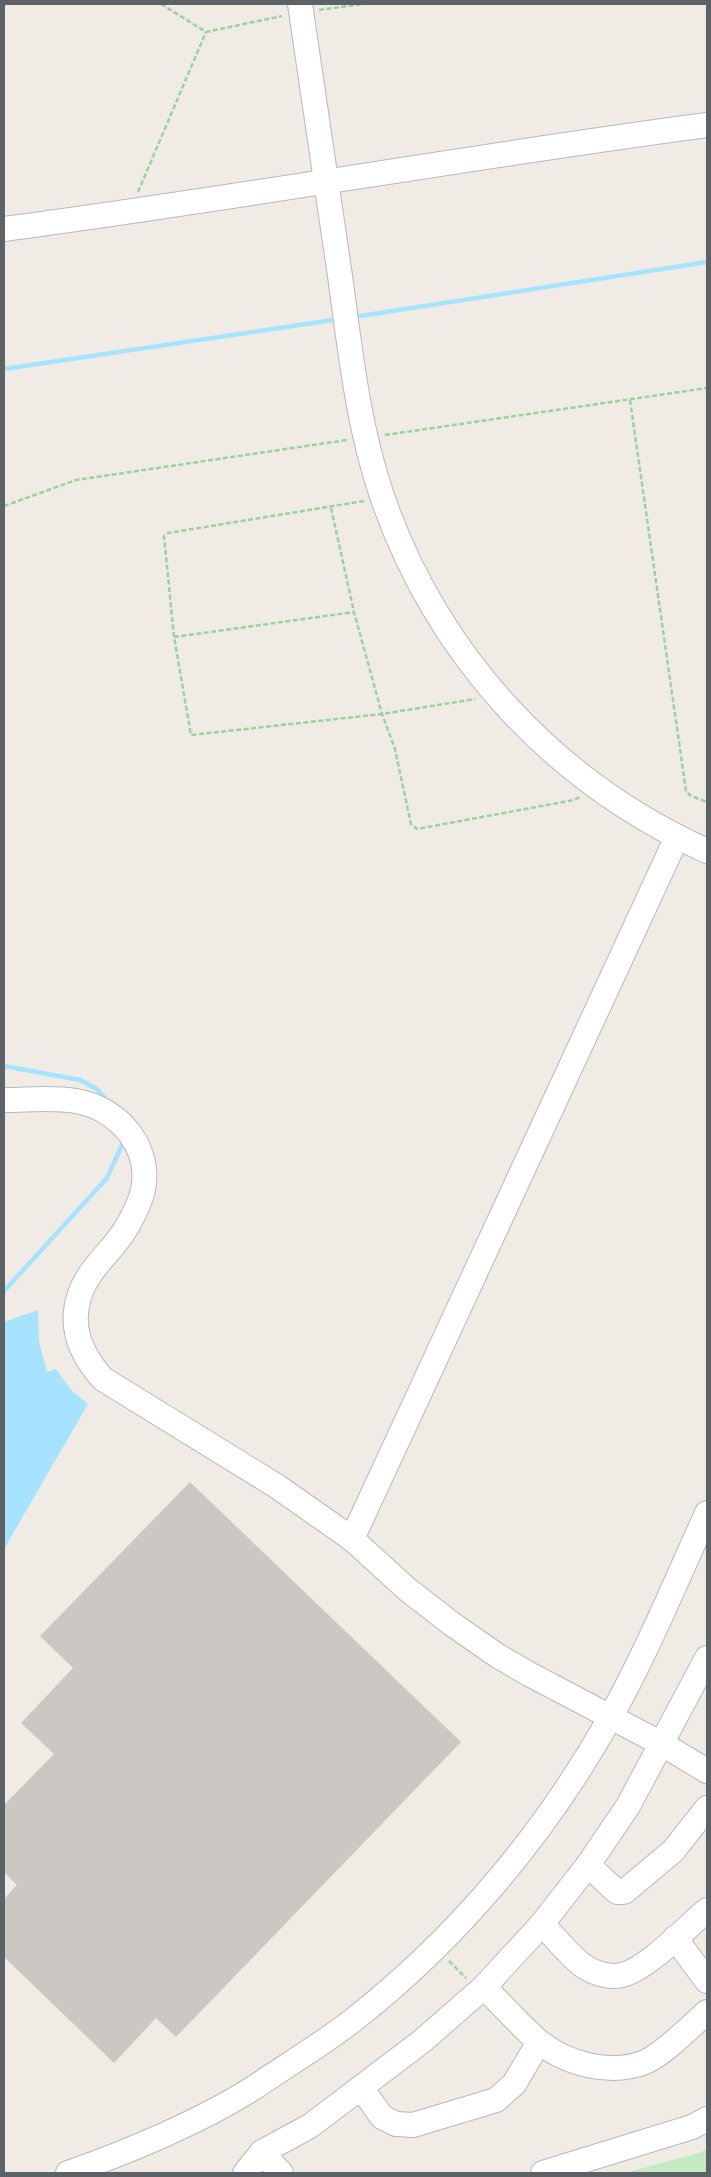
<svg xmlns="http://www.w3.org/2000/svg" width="711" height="2177" font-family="'Varela Round',sans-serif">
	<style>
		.green { fill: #c5e9c0 }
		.water { fill: #a6e3ff }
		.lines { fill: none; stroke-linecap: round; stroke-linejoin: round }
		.stream { stroke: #a6e3ff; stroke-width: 4.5 }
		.building { fill: #cbc7c2 }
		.minor-casing { stroke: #b5b9bd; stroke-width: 26 }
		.path { stroke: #9bd0a3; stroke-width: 2.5; stroke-dasharray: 5 2.5; stroke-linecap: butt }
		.minor { stroke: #fff; stroke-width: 24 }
	</style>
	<rect width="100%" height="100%" fill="#f0ece5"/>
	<!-- green -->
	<polygon class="green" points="707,2148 707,2173 625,2173 702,2152"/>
	<!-- water -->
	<polygon class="water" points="38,1310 39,1341 47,1372 56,1369 71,1390 88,1404 4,1549 4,1322"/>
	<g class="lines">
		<!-- stream -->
		<g class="stream">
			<polyline points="360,316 707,262"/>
			<polyline points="4,369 333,320"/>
			<polyline points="4,1066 80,1080 97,1089 108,1102"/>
			<polyline points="4,1291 107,1178 123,1143 123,1138"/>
		</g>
	</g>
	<!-- building -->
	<polygon class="building" points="190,1482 461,1742 176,2037 156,2018 114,2063 4,1957 4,1899 17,1885 4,1872 4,1805 54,1754 21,1723 73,1668 40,1636"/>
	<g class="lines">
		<defs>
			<g id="minor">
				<path d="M 300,4 C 314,94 327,185 340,276 C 350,349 358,426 382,496 C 437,656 554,782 707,851"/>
				<path d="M 4,229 C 239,198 472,156 707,125"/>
				<path d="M 4,1100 C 28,1100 52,1097 76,1101 C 119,1108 154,1149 142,1194 C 139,1205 133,1216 128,1225 C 114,1251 88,1267 79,1297 C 69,1329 82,1356 103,1379 L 278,1487 L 352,1539 L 408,1590 L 452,1624 L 498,1656 L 529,1674 L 662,1744 L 707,1771"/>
				<polyline points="352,1539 677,837"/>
				<polyline points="588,1865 617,1892 624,1892 673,1851 707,1808"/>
				<path d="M 542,1924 C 555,1937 568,1954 582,1965 C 593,1973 609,1978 622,1975 C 646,1970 687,1927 707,1910"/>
				<polyline points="675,1938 707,1981"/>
				<path d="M 484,1987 C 502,2005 519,2024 538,2041 C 566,2064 611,2076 645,2062 C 664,2054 691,2026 707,2012"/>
				<polyline points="362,2089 382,2117 396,2124 413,2125 496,2100 514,2084 539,2042"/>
				<polyline points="262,2152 281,2173"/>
				<path d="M 68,2173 C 128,2152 202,2121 255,2087 C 287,2065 321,2045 352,2021 C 457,1939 545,1834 610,1718 C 647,1652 676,1581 707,1513"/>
				<polyline points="245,2173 262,2152 310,2126 421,2042 484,1987 542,1924 588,1865 628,1806 707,1658"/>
				<polyline points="543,2173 692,2127 707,2119"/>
			</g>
		</defs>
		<!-- minor casing -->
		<use href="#minor" class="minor-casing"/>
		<!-- path -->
		<g class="path">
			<polyline points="161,4 206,32 282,16"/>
			<polyline points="319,10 363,4"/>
			<polyline points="138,192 206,32"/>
			<polyline points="630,400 686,791 691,796 707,802"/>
			<polyline points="385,435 707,388"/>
			<polyline points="364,501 168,533 164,536 174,637 191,735 382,714 475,699"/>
			<polyline points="4,506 76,480 347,440"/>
			<polyline points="331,508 354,612 382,714 395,749 411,824 417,829 574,800 580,797"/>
			<polyline points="174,637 354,612"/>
			<polyline points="449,1961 466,1978"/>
		</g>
		<!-- minor -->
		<use href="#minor" class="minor"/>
	</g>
	<!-- border -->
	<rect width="711" height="2177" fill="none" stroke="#5d6266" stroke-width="10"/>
</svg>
